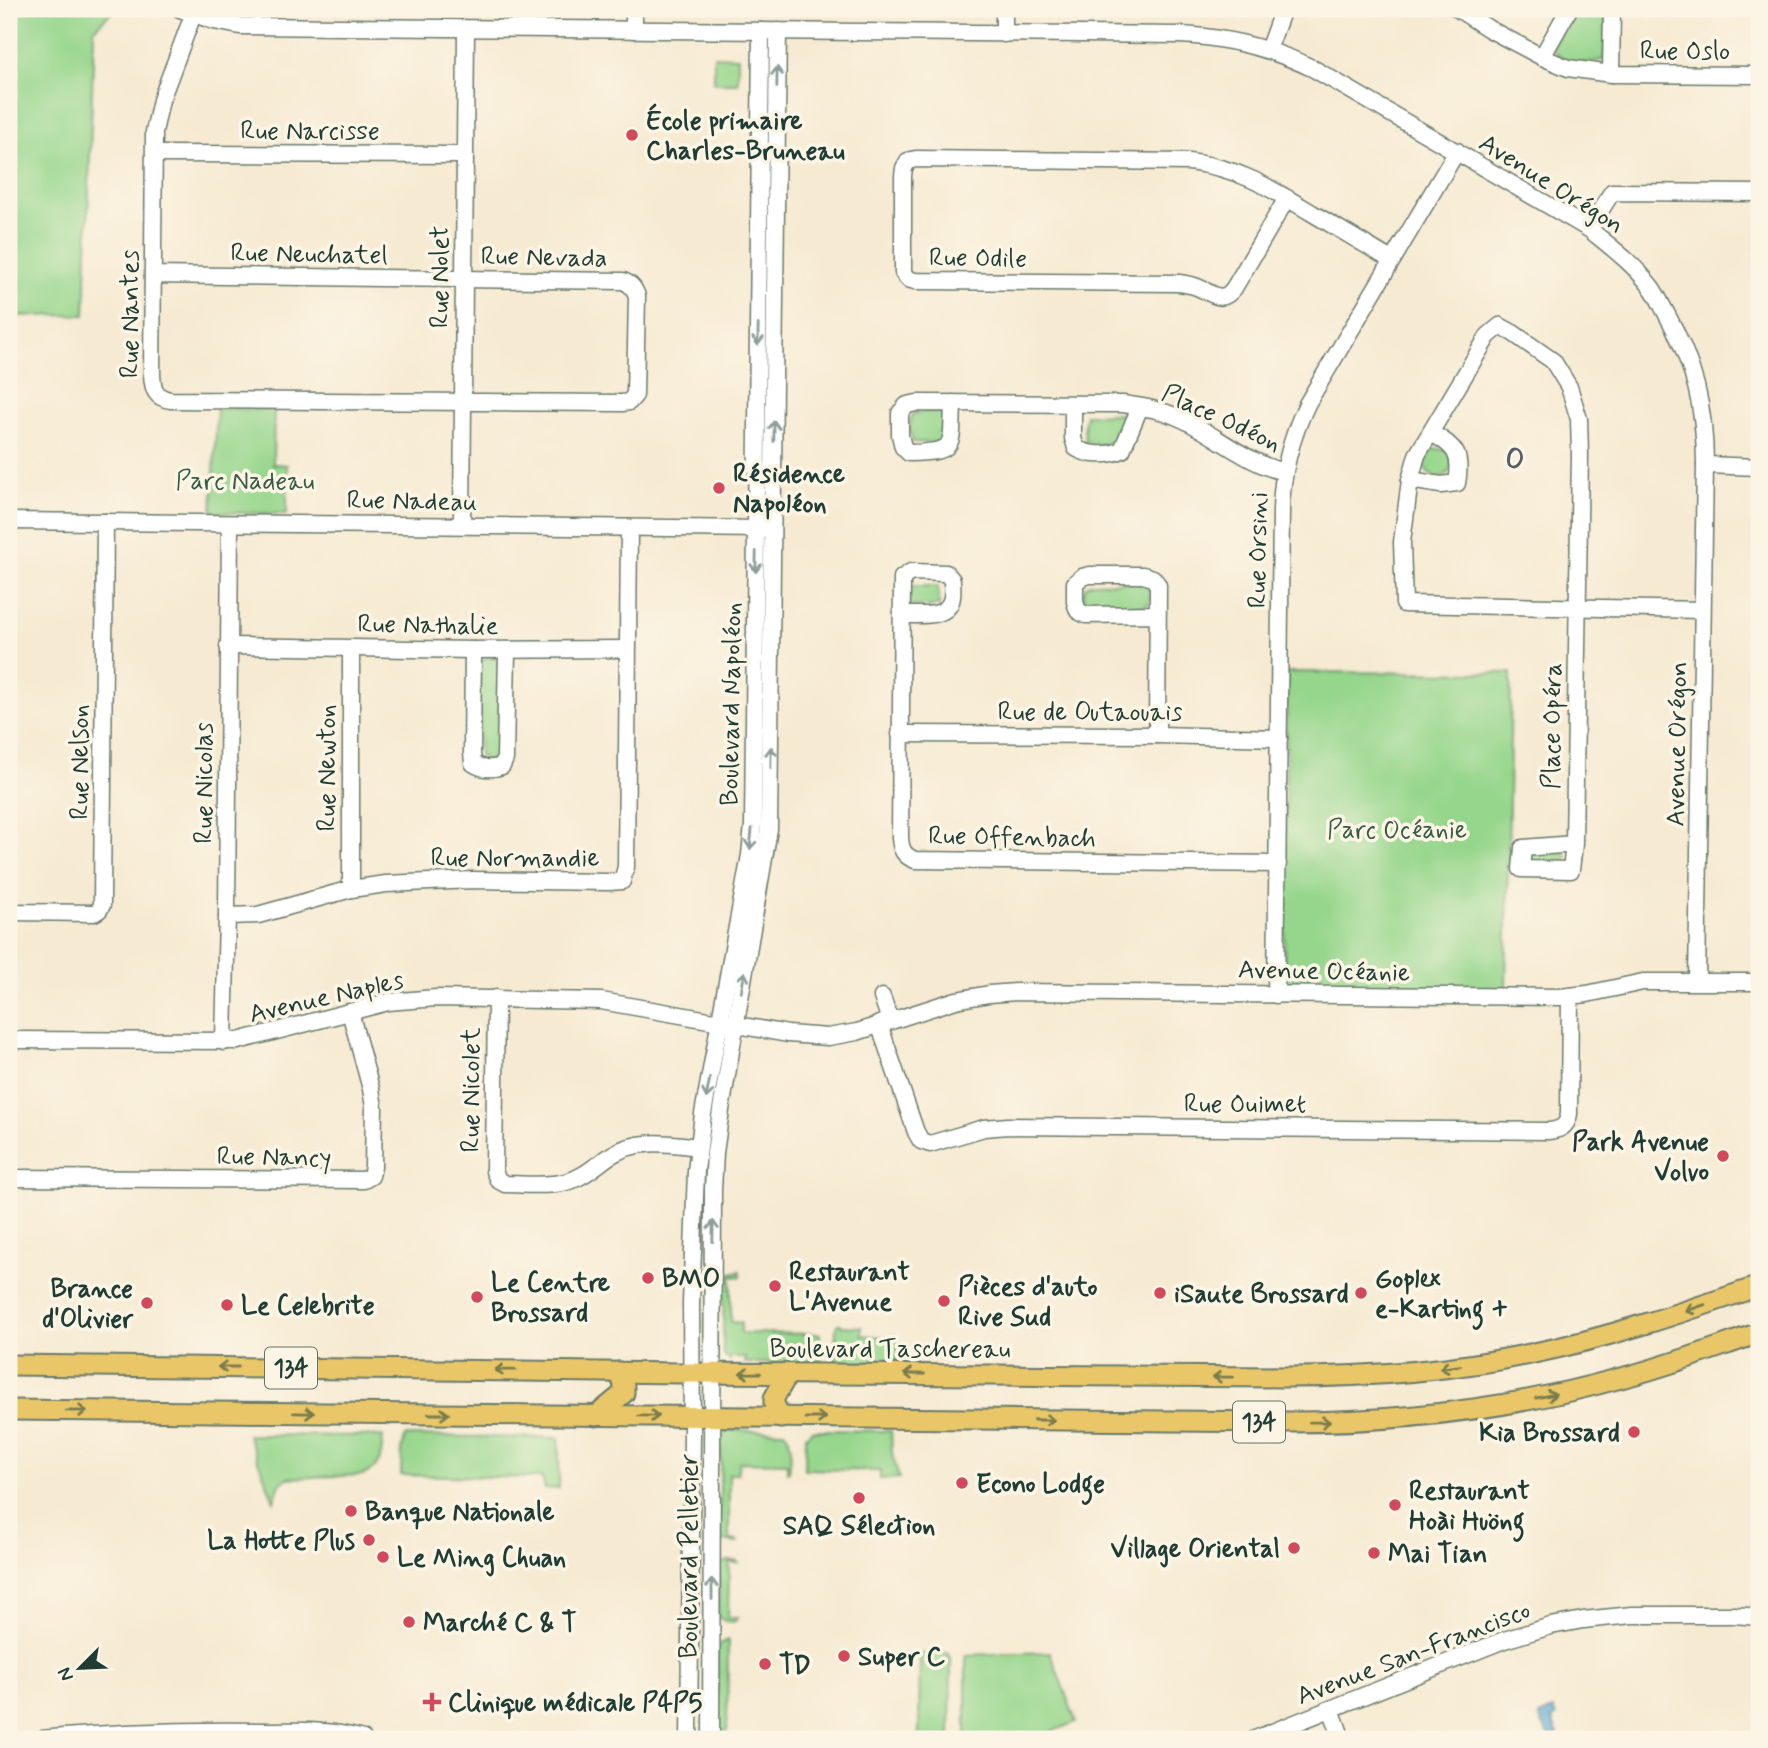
<svg xmlns="http://www.w3.org/2000/svg" width="1768" height="1748" font-family="Mynerve,sans-serif">
	<style>
		.green { fill: #96d68c; stroke: #5a8a60; stroke-width: 2 }
		.water { fill: #56a6d0; stroke: #3a7282; stroke-width: 2 }
		.lines { fill: none; stroke-linecap: round; stroke-linejoin: round }
		.minor-casing { stroke: #6a7a6b; stroke-width: 19 }
		.major-casing { stroke: #6a7a6b; stroke-width: 23 }
		.minor { stroke: #fff; stroke-width: 16 }
		.major { stroke: #e9c769; stroke-width: 19 }
		.oneway { stroke: #8f9e9a }
		.oneway2 { stroke: #7a7b4c }
		.poi-dot { fill: #d1495b; stroke: #fcf5e5; stroke-width: 2.5 }
		.labels { text-anchor: middle; stroke-width: 7; stroke-linejoin: round; paint-order: stroke }
		.shield { fill: #fcf5e5; stroke: #617469; stroke-width: 2 }
		.shield-label { font-size: 24px; font-weight: bold; fill: #1f3d34 }
		.street-label { font-size: 26px; fill: #1f3d34; stroke: #fcf5e5 }
		.poi-label { font-size: 26px; font-weight: bold; fill: #1f3d34; stroke: #fcf5e5; text-anchor: start }
		.park-label { font-size: 26px; fill: #375c46; stroke: #fcf5e5 }
		.neighbourhood-label { font-size: 28px; font-weight: bold; fill: #595c64; stroke: #fcf5e5 }
	</style>
	<rect width="100%" height="100%" fill="#fcf5e5"/>
	<filter id="ink" filterUnits="userSpaceOnUse"><feTurbulence type="fractalNoise" baseFrequency=".0143" numOctaves="2"/><feDisplacementMap in="SourceGraphic" scale="14" xChannelSelector="R" yChannelSelector="G"/><feConvolveMatrix kernelMatrix="1 2 1 2 8 2 1 2 1" color-interpolation-filters="sRGB"/></filter>
	<filter id="wash" filterUnits="userSpaceOnUse"><feTurbulence type="fractalNoise" baseFrequency=".00686" numOctaves="4" result="noise"/><feDisplacementMap in="SourceGraphic" scale="28" xChannelSelector="R" yChannelSelector="G"/><feGaussianBlur stdDeviation="1.57" result="paint"/><feColorMatrix in="noise" values="0 0 0 0 0 0 0 0 0 0 0 0 0 0 0 0 0 1.4 0 .05"/><feComposite in="paint" operator="in"/></filter>
	<g filter="url(#wash)">
		<rect width="100%" height="100%" fill="#f6ead2"/>
		<!-- green -->
		<g class="green">
			<polygon points="9,9 115,9 94,29 85,315 9,316"/>
			<path d="M 1579,9 L 1606,9 L 1604,59 C 1587,65 1564,65 1553,49 L 1556,40 Z"/>
			<polygon points="714,56 738,57 738,83 714,83"/>
			<polygon points="217,408 274,410 273,464 287,465 287,514 212,512"/>
			<polygon points="925,411 940,412 944,417 944,436 941,443 913,442 909,428 912,414"/>
			<path d="M 1114,414 L 1125,415 C 1127,422 1126,425 1122,432 C 1114,447 1099,445 1085,442 L 1084,426 L 1086,415 Z"/>
			<circle cx="1438" cy="463" r="14"/>
			<polygon points="1140,582 1147,586 1151,593 1149,602 1143,607 1091,606 1084,602 1083,594 1085,586 1092,583"/>
			<polygon points="910,586 938,586 939,606 908,606"/>
			<polygon points="495,657 498,661 500,666 497,757 488,761 479,756 479,665 485,658"/>
			<polygon points="1287,672 1511,673 1506,989 1284,984"/>
			<polygon points="1563,852 1567,856 1562,864 1530,864 1527,859 1529,853"/>
			<polygon points="740,1271 741,1276 731,1277 731,1322 741,1323 741,1333 820,1334 821,1361 819,1363 745,1363 745,1357 731,1357 730,1360 725,1356 723,1350 724,1275"/>
			<path d="M 838,1324 L 841,1324 L 841,1326 L 862,1327 L 862,1335 L 898,1339 C 899,1347 900,1357 894,1364 L 837,1363 L 835,1361 L 836,1327 Z"/>
			<path d="M 727,1430 L 784,1431 C 793,1439 791,1459 789,1471 L 787,1472 L 787,1463 L 739,1462 L 737,1474 L 729,1474 L 729,1540 L 738,1541 L 737,1543 L 722,1541 L 719,1535 L 721,1444 L 721,1439 Z"/>
			<polygon points="812,1430 891,1431 892,1453 899,1478 880,1479 880,1471 805,1469 806,1436"/>
			<path d="M 248,1435 L 383,1436 C 381,1456 383,1466 363,1475 L 287,1478 L 280,1484 L 274,1501 Z"/>
			<polygon points="405,1436 559,1438 559,1488 545,1489 542,1478 401,1475 402,1450"/>
			<polygon points="727,1561 737,1561 738,1563 729,1563 728,1618 737,1618 734,1622 725,1621 718,1617 719,1565"/>
			<polygon points="728,1640 727,1739 717,1739 718,1645"/>
			<polygon points="1050,1652 1076,1722 1032,1739 966,1739 966,1655"/>
			<polygon points="947,1653 951,1659 950,1737 949,1739 919,1739 920,1654"/>
		</g>
		<!-- water -->
		<polygon class="water" points="1553,1710 1556,1717 1552,1719 1558,1734 1549,1738 1539,1716"/>
	</g>
	<g filter="url(#ink)">
		<g class="lines">
			<defs>
				<g id="minor">
					<path d="M 180,9 L 214,21 L 240,26 L 1179,35 C 1226,37 1271,48 1314,69 L 1589,229 C 1611,247 1635,265 1652,288 C 1657,295 1661,304 1665,311 C 1694,363 1705,406 1705,465 L 1697,981"/>
					<polyline points="1458,9 1489,29 1542,57 1568,68 1611,74 1759,75"/>
					<polyline points="634,30 634,9"/>
					<polyline points="1004,34 1004,9"/>
					<polyline points="1268,50 1283,9"/>
					<polyline points="1542,57 1569,9"/>
					<polyline points="1611,74 1612,9"/>
					<polyline points="154,154 465,155"/>
					<path d="M 1287,198 L 1234,288 C 1221,305 1213,293 1197,287 C 1192,285 1186,284 1179,283 L 915,281 L 908,279 L 903,273 L 903,176 L 904,168 L 908,161 L 916,159 L 1189,162 C 1240,168 1270,188 1312,213 C 1339,229 1365,244 1391,260"/>
					<polyline points="1589,229 1612,192 1759,193"/>
					<path d="M 153,275 L 623,281 C 631,284 634,288 637,296 L 635,395 L 629,402 L 622,403 L 171,400 C 155,398 153,389 152,375 L 154,132 L 161,100 L 193,15"/>
					<path d="M 953,403 C 951,447 958,452 909,453 L 903,447 L 900,435 L 900,413 L 907,405 L 917,403 L 1123,404 C 1144,407 1163,410 1182,419 C 1216,435 1247,463 1284,472"/>
					<path d="M 1073,405 L 1073,438 L 1076,448 C 1088,456 1109,456 1122,450 L 1140,407"/>
					<polyline points="1705,465 1759,467"/>
					<path d="M 1410,480 L 1441,485 L 1457,483 C 1462,455 1456,446 1431,433"/>
					<polyline points="9,521 767,529"/>
					<polyline points="462,525 466,29"/>
					<path d="M 902,615 C 919,614 949,620 952,597 C 953,592 952,585 952,580 L 946,573 L 911,572 L 902,578 L 900,838 C 901,850 904,856 915,860 L 1278,864"/>
					<polyline points="228,646 473,650 627,649"/>
					<path d="M 473,650 L 472,753 L 473,763 C 482,769 491,770 502,766 L 505,759 L 507,650"/>
					<polyline points="900,734 1157,735 1279,738"/>
					<polyline points="1157,735 1158,585 1153,578 1143,575 1090,575 1082,577 1075,583 1075,602 1078,611 1086,615 1157,614"/>
					<polyline points="1574,844 1523,848 1521,869 1571,870 1574,844 1580,454 1579,419 1569,387 1553,361 1513,333 1500,326 1488,336 1417,455 1410,480 1402,542 1404,604 1702,610"/>
					<polyline points="351,889 351,648"/>
					<polyline points="9,912 94,913 99,910 102,905 105,522"/>
					<polyline points="227,916 258,915 351,889 386,884 473,880 609,882 622,881 626,867 629,528"/>
					<path d="M 1276,995 L 1281,509 C 1282,471 1291,438 1307,404 L 1457,151"/>
					<polyline points="882,997 890,1020"/>
					<path d="M 496,998 L 494,1171 L 498,1180 L 505,1184 C 525,1184 547,1187 566,1182 C 582,1178 594,1167 608,1157 C 636,1138 667,1143 698,1147"/>
					<path d="M 879,1024 L 916,1132 L 921,1141 L 930,1144 L 984,1128 L 1008,1126 L 1548,1131 C 1560,1130 1567,1127 1569,1114 L 1570,996"/>
					<polyline points="9,1040 238,1041 388,1002 436,998 601,1001 788,1034 828,1037 857,1032 956,1000 989,994 1016,992 1560,997 1587,994 1643,982 1759,982"/>
					<polyline points="224,1042 227,916 230,524"/>
					<polyline points="9,1178 364,1180 371,1176 373,1167 374,1107 371,1089 350,1012"/>
					<polyline points="1331,1709 1342,1739"/>
					<path d="M 42,1739 C 115,1732 188,1730 262,1731 C 296,1731 330,1729 363,1739"/>
					<polyline points="689,1739 692,1432 691,1304 696,1171 703,1114 750,855 753,825 761,31"/>
					<polyline points="711,1739 713,1189 715,1153 721,1110 769,829 778,31"/>
					<polyline points="1255,1739 1504,1640 1551,1626 1583,1620 1632,1615 1734,1615 1759,1617"/>
				</g>
				<g id="major">
					<path d="M 9,1365 L 682,1373 L 1287,1377 C 1368,1377 1450,1371 1530,1354 C 1608,1338 1684,1312 1759,1286"/>
					<path d="M 9,1410 L 1286,1422 C 1398,1422 1509,1409 1617,1379 C 1666,1367 1712,1349 1759,1333"/>
					<polyline points="596,1416 624,1393 624,1386 619,1372"/>
					<polyline points="781,1418 774,1404 774,1398 788,1374"/>
				</g>
			</defs>
			<!-- minor casing -->
			<use href="#minor" class="minor-casing"/>
			<!-- major casing -->
			<use href="#major" class="major-casing"/>
			<!-- minor -->
			<use href="#minor" class="minor"/>
			<!-- major -->
			<use href="#major" class="major"/>
		</g>
		<!-- one-way arrows -->
		<defs><path id="oneway-shaft" d="M-6 0H5M1.5-3L5.5 0L1.5 3" fill="none" stroke-width="1.6" stroke-linecap="round" stroke-linejoin="round" transform="scale(1.75)"/></defs>
		<g class="oneway">
			<use href="#oneway-shaft" transform="translate(777 77) rotate(-89)"/>
			<use href="#oneway-shaft" transform="translate(758 335) rotate(91)"/>
			<use href="#oneway-shaft" transform="translate(774 431) rotate(-89)"/>
			<use href="#oneway-shaft" transform="translate(756 562) rotate(91)"/>
			<use href="#oneway-shaft" transform="translate(771 757) rotate(-89)"/>
			<use href="#oneway-shaft" transform="translate(751 839) rotate(96)"/>
			<use href="#oneway-shaft" transform="translate(743 982) rotate(-80)"/>
			<use href="#oneway-shaft" transform="translate(708 1088) rotate(100)"/>
			<use href="#oneway-shaft" transform="translate(713 1231) rotate(-89)"/>
			<use href="#oneway-shaft" transform="translate(712 1589) rotate(-90)"/>
		</g>
		<g class="oneway2">
			<use href="#oneway-shaft" transform="translate(1695 1308) rotate(161)"/>
			<use href="#oneway-shaft" transform="translate(228 1367) rotate(-180)"/>
			<use href="#oneway-shaft" transform="translate(1450 1367) rotate(173)"/>
			<use href="#oneway-shaft" transform="translate(505 1370) rotate(-179)"/>
			<use href="#oneway-shaft" transform="translate(750 1373) rotate(-179)"/>
			<use href="#oneway-shaft" transform="translate(914 1374) rotate(180)"/>
			<use href="#oneway-shaft" transform="translate(1223 1377) rotate(-179)"/>
			<use href="#oneway-shaft" transform="translate(1546 1396) rotate(-12)"/>
			<use href="#oneway-shaft" transform="translate(77 1411) rotate(1)"/>
			<use href="#oneway-shaft" transform="translate(304 1413) rotate(1)"/>
			<use href="#oneway-shaft" transform="translate(439 1414)"/>
			<use href="#oneway-shaft" transform="translate(649 1416) rotate(1)"/>
			<use href="#oneway-shaft" transform="translate(816 1418)"/>
			<use href="#oneway-shaft" transform="translate(1044 1420)"/>
			<use href="#oneway-shaft" transform="translate(1320 1422) rotate(-1)"/>
		</g>
	</g>
	<!-- markers -->
	<g class="poi-dot">
		<circle cx="632" cy="135" r="7"/>
		<circle cx="719" cy="488" r="7"/>
		<circle cx="1723" cy="1156" r="7"/>
		<circle cx="648" cy="1278" r="7"/>
		<circle cx="775" cy="1286" r="7"/>
		<circle cx="1160" cy="1293" r="7"/>
		<circle cx="1361" cy="1293" r="7"/>
		<circle cx="477" cy="1297" r="7"/>
		<circle cx="944" cy="1301" r="7"/>
		<circle cx="147" cy="1303" r="7"/>
		<circle cx="227" cy="1305" r="7"/>
		<circle cx="1634" cy="1432" r="7"/>
		<circle cx="962" cy="1483" r="7"/>
		<circle cx="859" cy="1498" r="7"/>
		<circle cx="1395" cy="1505" r="7"/>
		<circle cx="351" cy="1511" r="7"/>
		<circle cx="369" cy="1540" r="7"/>
		<circle cx="1294" cy="1548" r="7"/>
		<circle cx="1374" cy="1553" r="7"/>
		<circle cx="383" cy="1557" r="7"/>
		<circle cx="409" cy="1622" r="7"/>
		<circle cx="844" cy="1656" r="7"/>
		<circle cx="765" cy="1664" r="7"/>
		<path d="M428.5 1691.5h7v7h7v7h-7v7h-7v-7h-7v-7h7z"/>
	</g>
	<g class="labels">
		<!-- shield labels -->
		<g class="shield">
			<rect x="265" y="1347.5" width="52" height="41" rx="5"/>
			<rect x="1233" y="1401.5" width="52" height="41" rx="5"/>
		</g>
		<g class="shield-label">
			<text x="291" y="1376">134</text>
			<text x="1259" y="1430">134</text>
		</g>
		<!-- street labels -->
		<g class="street-label">
			<text x="1685" y="59">Rue Oslo</text>
			<text x="310" y="139">Rue Narcisse</text>
			<text transform="translate(1552 183) rotate(32)" y="9">Avenue Orégon</text>
			<text transform="translate(309 253) rotate(1)" y="9">Rue Neuchatel</text>
			<text transform="translate(544 256) rotate(1)" y="9">Rue Nevada</text>
			<text transform="translate(978 257) rotate(1)" y="9">Rue Odile</text>
			<text transform="translate(439 277) rotate(-90)" y="9">Rue Nolet</text>
			<text transform="translate(129 314) rotate(-90)" y="9">Rue Nantes</text>
			<text transform="translate(1222 417) rotate(25)" y="9">Place Odéon</text>
			<text transform="translate(412 500) rotate(1)" y="9">Rue Nadeau</text>
			<text transform="translate(1257 550) rotate(-89)" y="9">Rue Orsini</text>
			<text transform="translate(428 624) rotate(1)" y="9">Rue Nathalie</text>
			<text transform="translate(730 704) rotate(-89)" y="9">Boulevard Napoléon</text>
			<text x="1090" y="720">Rue de Outaouais</text>
			<text transform="translate(1551 726) rotate(-89)" y="9">Place Opéra</text>
			<text transform="translate(1676 744) rotate(-89)" y="9">Avenue Orégon</text>
			<text transform="translate(79 762) rotate(-90)" y="9">Rue Nelson</text>
			<text transform="translate(326 768) rotate(-90)" y="9">Rue Newton</text>
			<text transform="translate(203 783) rotate(-90)" y="9">Rue Nicolas</text>
			<text transform="translate(1012 836) rotate(1)" y="9">Rue Offenbach</text>
			<text x="515" y="866">Rue Normandie</text>
			<text transform="translate(1324 970) rotate(1)" y="9">Avenue Océanie</text>
			<text transform="translate(326 996) rotate(-13)" y="9">Avenue Naples</text>
			<text transform="translate(470 1090) rotate(-90)" y="9">Rue Nicolet</text>
			<text x="1245" y="1112">Rue Ouimet</text>
			<text transform="translate(274 1156) rotate(1)" y="9">Rue Nancy</text>
			<text x="890" y="1357">Boulevard Taschereau</text>
			<text transform="translate(688 1556) rotate(-90)" y="9">Boulevard Pelletier</text>
			<text transform="translate(1413 1652) rotate(-21)" y="9">Avenue San-Francisco</text>
		</g>
		<!-- poi labels -->
		<g class="poi-label">
			<text x="646" y="129">École primaire<tspan x="646" dy="30">Charles-Bruneau</tspan></text>
			<text x="733" y="482">Résidence<tspan x="733" dy="30">Napoléon</tspan></text>
			<text x="1709" y="1150" text-anchor="end">Park Avenue<tspan x="1709" dy="30">Volvo</tspan></text>
			<text x="789" y="1280">Restaurant<tspan x="789" dy="30">L'Avenue</tspan></text>
			<text x="662" y="1287">BMO</text>
			<text x="1375" y="1287">Goplex<tspan x="1375" dy="30">e-Karting +</tspan></text>
			<text x="491" y="1291">Le Centre<tspan x="491" dy="30">Brossard</tspan></text>
			<text x="958" y="1295">Pièces d'auto<tspan x="958" dy="30">Rive Sud</tspan></text>
			<text x="133" y="1297" text-anchor="end">Brance<tspan x="133" dy="30">d'Olivier</tspan></text>
			<text x="1174" y="1302">iSaute Brossard</text>
			<text x="241" y="1314">Le Celebrite</text>
			<text x="1620" y="1441" text-anchor="end">Kia Brossard</text>
			<text x="976" y="1492">Econo Lodge</text>
			<text x="1409" y="1499">Restaurant<tspan x="1409" dy="30">Hoài Huöng</tspan></text>
			<text x="365" y="1520">Banque Nationale</text>
			<text x="859" y="1534" text-anchor="middle">SAQ Sélection</text>
			<text x="355" y="1549" text-anchor="end">La Hotte Plus</text>
			<text x="1280" y="1557" text-anchor="end">Village Oriental</text>
			<text x="1388" y="1562">Mai Tian</text>
			<text x="397" y="1566">Le Ming Chuan</text>
			<text x="423" y="1631">Marché C &amp; T</text>
			<text x="858" y="1665">Super C</text>
			<text x="779" y="1673">TD</text>
			<text x="448" y="1711">Clinique médicale P4P5</text>
		</g>
		<!-- park labels -->
		<g class="park-label">
			<text x="245" y="489">Parc Nadeau</text>
			<text x="1397" y="838">Parc Océanie</text>
		</g>
		<!-- neighbourhood labels -->
		<g class="neighbourhood-label">
			<text x="1515" y="468">O</text>
		</g>
	</g>
	<!-- margin -->
	<rect width="1768" height="1748" fill="none" stroke="#fcf5e5" stroke-width="35"/>
	<!-- north arrow -->
	<g transform="translate(80 1668) rotate(246)" stroke="#fcf5e5" stroke-width="5" paint-order="stroke">
	<path d="M0-5L12 26L0 18L-12 26Z" fill="#1f3d34"/>
	<text y="-10" font-size="19" font-weight="bold" text-anchor="middle" fill="#1f3d34">N</text>
	</g>
</svg>
